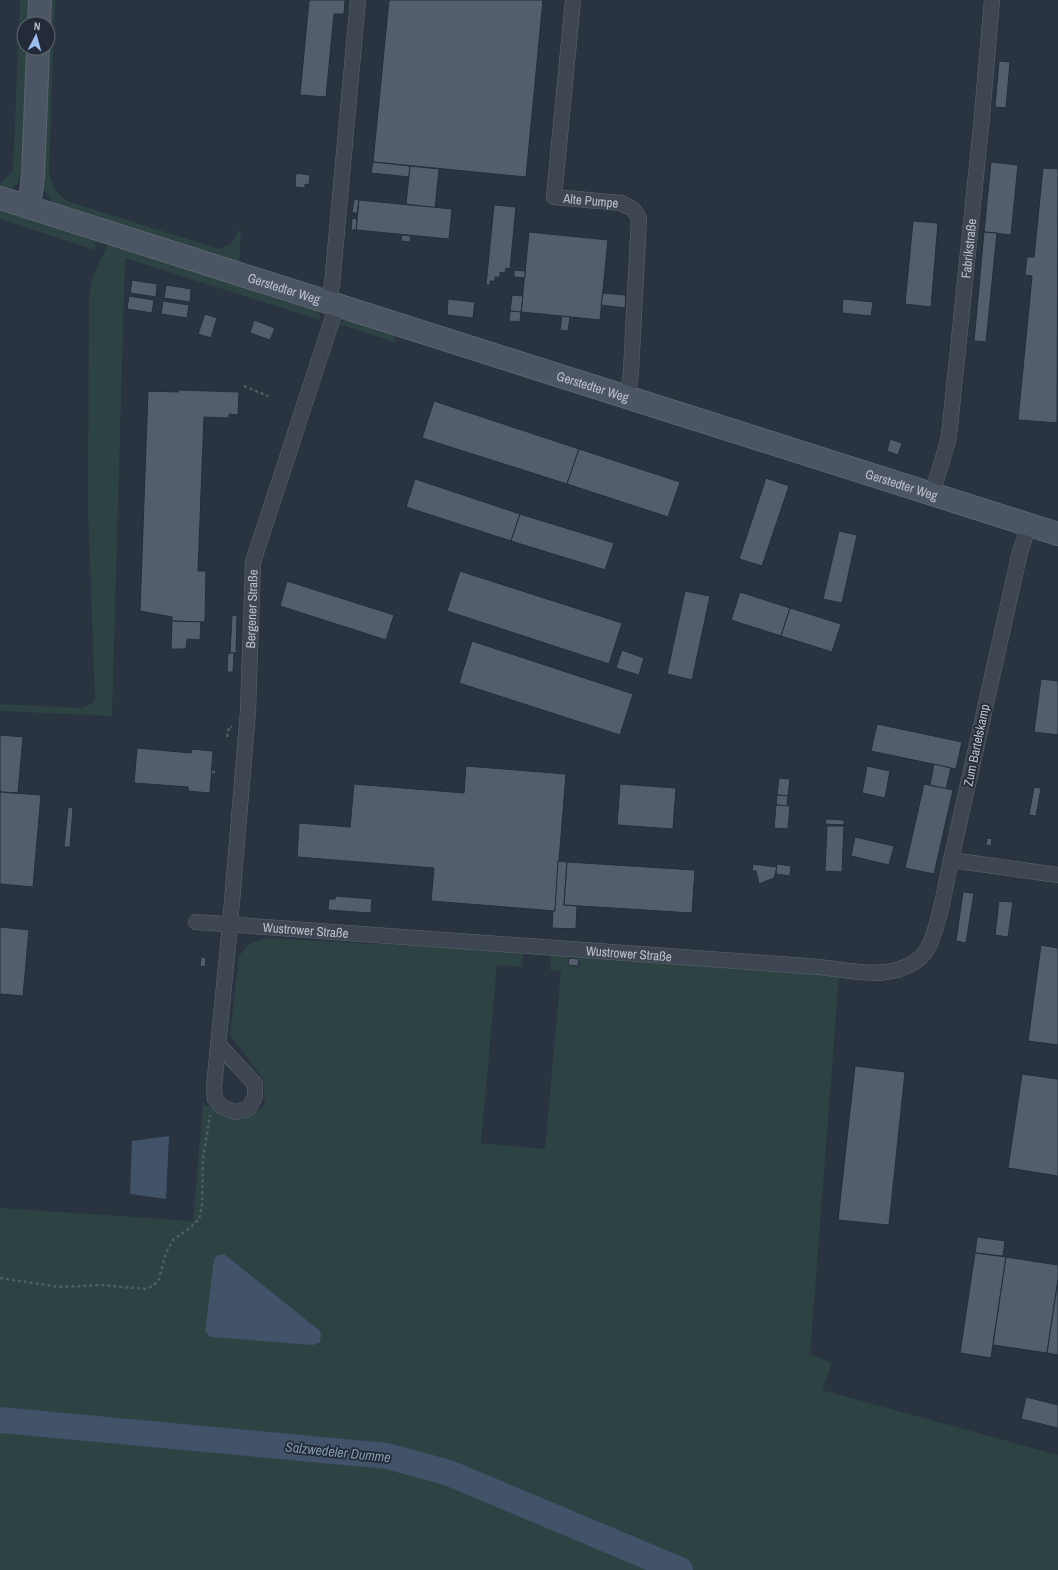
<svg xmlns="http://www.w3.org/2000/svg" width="1058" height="1570" font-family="'Archivo Narrow',sans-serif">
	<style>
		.green { fill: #2d4243 }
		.water { fill: #415269 }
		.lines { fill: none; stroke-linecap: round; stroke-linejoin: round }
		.river { stroke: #415269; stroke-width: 26 }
		.building { fill: #535d6c; stroke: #242d39 }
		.street-casing { stroke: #5c646e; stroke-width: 16 }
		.secondary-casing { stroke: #5c646e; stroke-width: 24 }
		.path { stroke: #4c5f61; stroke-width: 2.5; stroke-dasharray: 3 3; stroke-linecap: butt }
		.street { stroke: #3e4651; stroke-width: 15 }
		.secondary { stroke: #4c5564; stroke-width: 22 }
		.labels { text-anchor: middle; stroke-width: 3.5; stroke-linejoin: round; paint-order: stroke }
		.street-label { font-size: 13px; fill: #bbc1cb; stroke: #222b37 }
		.water-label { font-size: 14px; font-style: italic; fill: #8598b0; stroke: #222b37 }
	</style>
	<rect width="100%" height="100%" fill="#2a3441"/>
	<!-- green -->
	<g class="green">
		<polygon points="20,0 34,0 33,24 24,24 24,48 32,48 22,178 13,188 0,189 0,184 13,170"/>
		<path d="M 47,0 L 55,0 L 49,171 C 52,186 55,191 67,201 L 219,249 L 231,244 L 241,227 L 239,267 L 59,207 C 43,193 44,189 40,168 L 48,48 Z"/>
		<polygon points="0,205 93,235 95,242 95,250 0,219"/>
		<polygon points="108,244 317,309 320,314 320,320 125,258 112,716 0,711 0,704 82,708 93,703 95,698 88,511 89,301 92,278"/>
		<polygon points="347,319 392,329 397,343 339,324"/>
		<polygon points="267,938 523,952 522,967 497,965 481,1143 545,1149 561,971 550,970 551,955 839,976 810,1354 832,1363 822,1390 1058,1455 1058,1570 0,1570 0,1208 193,1221 203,1104 240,1120 265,1105 263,1078 230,1035 239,956 249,944"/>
	</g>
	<!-- water -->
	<g class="water">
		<polygon points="169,1136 166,1199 130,1194 132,1141"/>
		<polygon points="224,1254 320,1331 321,1335 320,1342 313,1345 210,1337 205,1331 214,1259 218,1255"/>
	</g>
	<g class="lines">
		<!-- river -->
		<polyline class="river" points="0,1420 387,1456 449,1473 680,1570"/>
	</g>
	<!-- building -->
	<g class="building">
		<polygon points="309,0 345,0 344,14 334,14 326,97 300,95"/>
		<polygon points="389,0 543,0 526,177 373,162"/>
		<polygon points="999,61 1010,62 1006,108 995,107"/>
		<polygon points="373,162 410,166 409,177 371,173"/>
		<polygon points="991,162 1018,165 1011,235 984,232"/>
		<polygon points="410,166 439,169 435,208 406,204"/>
		<polygon points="1043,168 1058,169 1057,423 1018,420 1032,276 1025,275 1027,257 1034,257"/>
		<polygon points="296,173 310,175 309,185 305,184 305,188 295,187"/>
		<polygon points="354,199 359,200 357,213 352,213"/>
		<polygon points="359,200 452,209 449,239 356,230"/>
		<polygon points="494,205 516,207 510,269 506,268 505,273 500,272 500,277 495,277 495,281 490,281 490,285 486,285"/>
		<polygon points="352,218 357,219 356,230 351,230"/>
		<polygon points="913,221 938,223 931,307 905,304"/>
		<polygon points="529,232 608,240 600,320 521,312"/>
		<polygon points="984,232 997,233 986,342 974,341"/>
		<polygon points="402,235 411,236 410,242 401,241"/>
		<polygon points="514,270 525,271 525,278 514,277"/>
		<polygon points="132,280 157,284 156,297 130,293"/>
		<polygon points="166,285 191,289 190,302 164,298"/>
		<polygon points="603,293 626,295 625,308 601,305"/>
		<polygon points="512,295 523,296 521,312 510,311"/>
		<polygon points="129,296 154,300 152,313 127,309"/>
		<polygon points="448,299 475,302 473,318 447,315"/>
		<polygon points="843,299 873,302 871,316 842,313"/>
		<polygon points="163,301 189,305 187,318 161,314"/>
		<polygon points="510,311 521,312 520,322 509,321"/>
		<polygon points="205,314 217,318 211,338 198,334"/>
		<polygon points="562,316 570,317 568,331 560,330"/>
		<polygon points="254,320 275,328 270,340 250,333"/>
		<polygon points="178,390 239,392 238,415 229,414 229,418 204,417 198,571 206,571 205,622 172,621 172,617 140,611 148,391 178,392"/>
		<polygon points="434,401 579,449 567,484 422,438"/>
		<polygon points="890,439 902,443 898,455 887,451"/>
		<polygon points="579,449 680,482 668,517 567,484"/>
		<polygon points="766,478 789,486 762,566 739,559"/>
		<polygon points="415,479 520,514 511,541 406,507"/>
		<polygon points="520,514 614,543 605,570 511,541"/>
		<polygon points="839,531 857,535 842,603 823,599"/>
		<polygon points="460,571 622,623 609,664 447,611"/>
		<polygon points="287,581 394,615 386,640 280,606"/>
		<polygon points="685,591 710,596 692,680 667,674"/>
		<polygon points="740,592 790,608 781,636 731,620"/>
		<polygon points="790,608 841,624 832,652 781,636"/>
		<polygon points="232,615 237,616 236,653 230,653"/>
		<polygon points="172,621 201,622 200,640 187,639 186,649 171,649"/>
		<polygon points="472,641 633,694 620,735 459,683"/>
		<polygon points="622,650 644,658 639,675 616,668"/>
		<polygon points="228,653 234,653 233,672 227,672"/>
		<polygon points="1041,679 1058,681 1058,735 1034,732"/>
		<polygon points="877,724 962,742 956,769 871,751"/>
		<polygon points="0,735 23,737 18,793 0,792"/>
		<polygon points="137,748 191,753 192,749 213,751 210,793 188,791 188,787 134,783"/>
		<polygon points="934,764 951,768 946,789 930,785"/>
		<polygon points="466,766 566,774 555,911 431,901 434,868 297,857 299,823 350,827 354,784 464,793"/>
		<polygon points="867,766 890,771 885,798 862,793"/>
		<polygon points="779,778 790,779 788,796 777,795"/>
		<polygon points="620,784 676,788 673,829 617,825"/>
		<polygon points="924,784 953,790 934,874 905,868"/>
		<polygon points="1034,787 1041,788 1036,816 1029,815"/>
		<polygon points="0,792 41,795 33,887 0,884"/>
		<polygon points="777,795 788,796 787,806 776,805"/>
		<polygon points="776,805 790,806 788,829 774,828"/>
		<polygon points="68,807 73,808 70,847 64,847"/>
		<polygon points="826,819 844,820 844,825 825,824"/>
		<polygon points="827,826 844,826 842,872 825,871"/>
		<polygon points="855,837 894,846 889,865 851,856"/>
		<polygon points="987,838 992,839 991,846 986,845"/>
		<polygon points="558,861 567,862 564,905 577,906 576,929 552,928 553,911 555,911"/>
		<polygon points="567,862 695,870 692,913 564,905"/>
		<polygon points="753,864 777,867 774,878 759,884 756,871 752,871"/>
		<polygon points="777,864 791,866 790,876 776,874"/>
		<polygon points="963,892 974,893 966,943 956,941"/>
		<polygon points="336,896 372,899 371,913 328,910 329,899 335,899"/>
		<polygon points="999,901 1013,902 1008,937 995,935"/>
		<polygon points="0,927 29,930 23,996 0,994"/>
		<polygon points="1041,945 1058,948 1058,1045 1028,1041"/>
		<polygon points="201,957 206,958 205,967 200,966"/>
		<polygon points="569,958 579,959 578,966 568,965"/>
		<polygon points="855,1066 905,1072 889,1225 838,1220"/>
		<polygon points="1022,1074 1058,1079 1058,1176 1008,1168"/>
		<polygon points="977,1237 1005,1241 1003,1256 975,1253"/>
		<polygon points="975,1253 1006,1257 991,1358 960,1353"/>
		<polygon points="1006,1257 1058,1265 1058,1280 1047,1353 993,1345"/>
		<polygon points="1058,1280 1058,1355 1047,1353"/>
		<polygon points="1026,1397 1058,1405 1058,1428 1021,1419"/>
	</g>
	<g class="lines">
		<defs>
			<g id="street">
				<path id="s1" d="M 573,0 L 554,197 L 621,203 L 633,209 L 639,218 L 631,371 L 629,386 L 625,397"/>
				<polyline points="327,302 332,285 358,0"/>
				<path id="s2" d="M 932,494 L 948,441 L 950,426 L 981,127 L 992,0"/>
				<polyline points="1029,525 1020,552 951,860 1058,875"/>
				<path id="s3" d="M 196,922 L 819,967 C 840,969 864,975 886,972 C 901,970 917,964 926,951 C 938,933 946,883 951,860"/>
				<path id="s4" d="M 218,1044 L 255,1084 L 255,1097 L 248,1109 L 235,1112 L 221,1106 L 215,1099 L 214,1087 L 230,925 L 248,711 L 253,562 L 337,305"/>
			</g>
			<g id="secondary">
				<polyline points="39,24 40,0"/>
				<path id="s5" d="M 0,198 L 1058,534"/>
				<polyline points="26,206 31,193 33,176 38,48"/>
			</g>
		</defs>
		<!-- street casing -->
		<use href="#street" class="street-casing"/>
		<!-- secondary casing -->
		<use href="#secondary" class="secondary-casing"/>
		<!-- path -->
		<g class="path">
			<polyline points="244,386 268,396"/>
			<polyline points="227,737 229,727 232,727"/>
			<polyline points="212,772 218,772"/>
			<polyline points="0,1278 60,1287 101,1285 145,1289 153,1286 159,1279 166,1253 173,1240 191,1227 199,1219 202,1206 203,1158 210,1115"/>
		</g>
		<!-- street -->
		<use href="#street" class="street"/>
		<!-- secondary -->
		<use href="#secondary" class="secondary"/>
	</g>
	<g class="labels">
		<!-- street labels -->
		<g class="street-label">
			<text dy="5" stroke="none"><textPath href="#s1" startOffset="235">Alte Pumpe</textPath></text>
			<text dy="5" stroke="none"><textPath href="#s2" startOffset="249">Fabrikstraße</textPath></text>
			<text dy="5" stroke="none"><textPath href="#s5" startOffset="298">Gerstedter Weg</textPath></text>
			<text dy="5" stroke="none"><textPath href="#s5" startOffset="622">Gerstedter Weg</textPath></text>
			<text dy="5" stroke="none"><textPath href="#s5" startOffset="946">Gerstedter Weg</textPath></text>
			<text dy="5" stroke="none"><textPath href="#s4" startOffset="611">Bergener Straße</textPath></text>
			<text transform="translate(976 745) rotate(-78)" y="5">Zum Bartelskamp</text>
			<text dy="5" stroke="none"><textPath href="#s3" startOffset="110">Wustrower Straße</textPath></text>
			<text dy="5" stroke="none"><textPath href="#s3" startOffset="434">Wustrower Straße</textPath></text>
		</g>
		<!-- water labels -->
		<g class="water-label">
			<text transform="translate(338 1452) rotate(6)" y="5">Salzwedeler Dumme</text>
		</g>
	</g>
	<!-- north arrow -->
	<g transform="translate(36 36) rotate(6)"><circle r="19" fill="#222b37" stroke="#5f6772"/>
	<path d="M0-3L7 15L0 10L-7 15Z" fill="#9bbdf0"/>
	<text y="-6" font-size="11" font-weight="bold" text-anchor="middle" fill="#bbc1cb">N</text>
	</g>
</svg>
